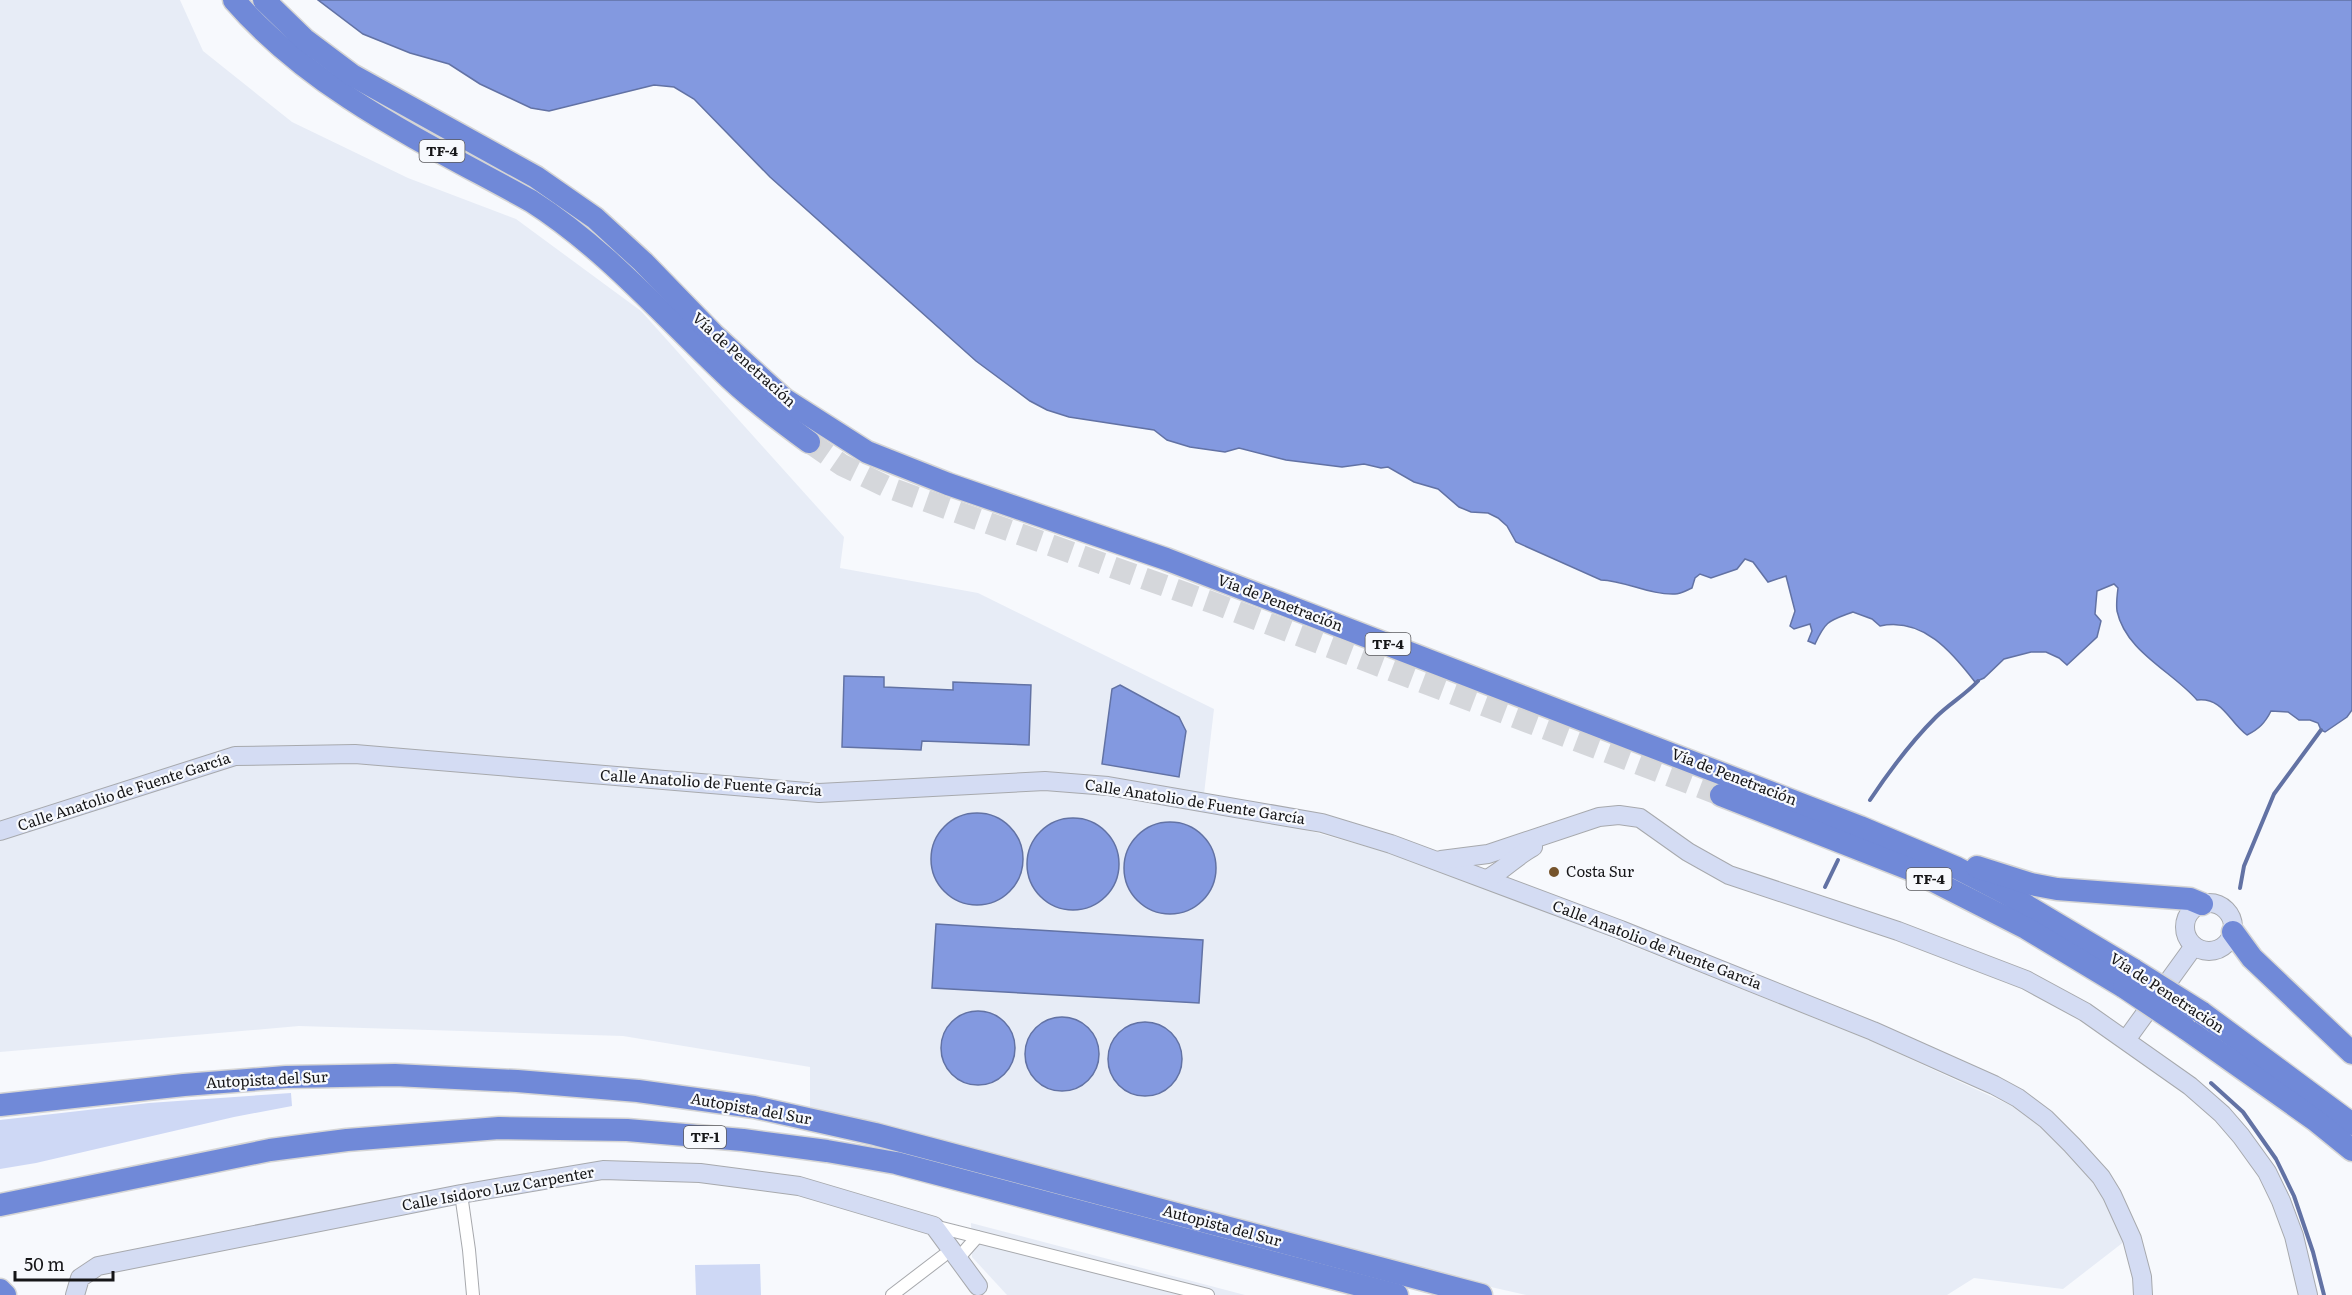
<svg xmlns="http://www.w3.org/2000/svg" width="2352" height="1295" font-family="Literata,serif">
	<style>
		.built { fill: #e7ecf6 }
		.green { fill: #ced8f5 }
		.water { fill: #8399e0; stroke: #6272a4; stroke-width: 1.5 }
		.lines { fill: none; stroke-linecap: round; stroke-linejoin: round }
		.stream { stroke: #6272a4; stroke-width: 4 }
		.highway-tunnel { stroke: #d5d7db; stroke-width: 22; stroke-dasharray: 22 11; stroke-linecap: butt }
		.street-casing { stroke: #a7a9ad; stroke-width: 14 }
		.secondary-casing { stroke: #a7a9ad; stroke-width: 20 }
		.highway-casing { stroke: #d5d5d5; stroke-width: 25 }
		.street { stroke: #fff; stroke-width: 12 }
		.secondary { stroke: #d4dcf3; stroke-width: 18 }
		.highway { stroke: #7089d8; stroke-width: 22 }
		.highway-bridge-casing { stroke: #d5d5d5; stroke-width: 25; stroke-linecap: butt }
		.highway-bridge { stroke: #7089d8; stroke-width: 22 }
		.poi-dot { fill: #76542c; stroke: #f7f9fd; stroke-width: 2 }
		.labels { text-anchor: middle; stroke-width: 4.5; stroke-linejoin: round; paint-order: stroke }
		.shield { fill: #f7f9fd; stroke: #5a5a5d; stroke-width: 1.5 }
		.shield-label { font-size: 14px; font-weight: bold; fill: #161618 }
		.street-label { font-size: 15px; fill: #161618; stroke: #f7f9fd }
		.poi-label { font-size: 15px; fill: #161618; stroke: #f7f9fd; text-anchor: start }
	</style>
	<rect width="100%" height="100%" fill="#f7f9fd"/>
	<!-- built -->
	<g class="built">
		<polygon points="0,0 180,0 203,51 292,122 408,178 516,219 641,311 844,537 840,568 978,593 1214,709 1202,811 1296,827 1389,853 1487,888 1869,1040 2023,1111 2045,1129 2086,1172 2100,1192 2125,1241 2063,1289 1974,1278 1947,1295 1526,1295 1403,1267 810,1112 810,1067 623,1036 299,1026 0,1052"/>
		<polygon points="971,1223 1245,1295 1007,1295 972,1257"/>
	</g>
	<!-- green -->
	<g class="green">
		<polygon points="291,1093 292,1106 234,1117 36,1163 0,1169 0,1120 149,1103"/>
		<polygon points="760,1264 761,1295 696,1295 695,1265"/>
	</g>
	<!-- water -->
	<g class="water">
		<path d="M 318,0 L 2352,0 L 2352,710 L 2347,717 L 2325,732 L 2321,730 L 2318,723 L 2310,720 L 2299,720 L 2288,712 L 2271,711 C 2265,723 2259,729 2247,735 C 2229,722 2223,697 2197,700 C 2172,671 2126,652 2117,611 C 2116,604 2117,596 2118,588 L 2114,584 L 2097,591 L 2095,614 L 2101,621 L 2097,637 L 2067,665 L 2059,658 L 2046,652 L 2031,652 L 2004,659 L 1984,678 L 1975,682 C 1952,652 1923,617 1880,626 L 1872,619 L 1853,612 C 1829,621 1826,620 1815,644 L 1808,641 L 1812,631 L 1810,624 L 1794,629 L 1790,626 L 1795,611 L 1786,576 L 1768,582 L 1753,562 L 1745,559 L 1737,569 L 1711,578 L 1700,574 L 1695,578 L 1692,588 C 1687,590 1681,594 1675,594 C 1650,595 1626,581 1601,580 L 1516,542 L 1507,526 L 1498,518 L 1488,513 L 1471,512 L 1459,507 L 1438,489 L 1414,482 L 1388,467 L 1381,468 L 1364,464 L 1342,467 L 1286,460 L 1239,448 L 1225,452 L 1190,447 L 1167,440 L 1154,430 L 1069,417 L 1047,410 L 1030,401 L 976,361 L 770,177 L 694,99 L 674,87 L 654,85 L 549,111 L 531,108 L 480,84 L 449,64 L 410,53 L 363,34 Z"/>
		<polygon points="844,676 884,677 884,687 953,690 953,682 1031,685 1029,745 922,741 921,750 842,747"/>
		<polygon points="1120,685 1179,717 1186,731 1179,777 1102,764 1112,689"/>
		<circle cx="977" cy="859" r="46"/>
		<circle cx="1073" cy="864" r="46"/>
		<circle cx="1170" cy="868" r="46"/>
		<polygon points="936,924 1203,940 1199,1003 932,988"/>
		<circle cx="978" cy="1048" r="37"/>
		<circle cx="1062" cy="1054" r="37"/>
		<circle cx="1145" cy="1059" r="37"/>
	</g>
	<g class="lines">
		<!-- stream -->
		<g class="stream">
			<path d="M 1870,800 C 1890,770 1910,743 1936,717 C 1949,704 1965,695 1978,681"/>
			<polyline points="1825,887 1838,860"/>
			<polyline points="2240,888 2244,866 2274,794 2321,730"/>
			<polyline points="2211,1083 2243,1112 2276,1159 2294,1196 2313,1252 2324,1295"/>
		</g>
		<!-- highway-tunnel -->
		<polyline class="highway-tunnel" points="809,442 842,465 887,487 1219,605 1721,795"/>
		<defs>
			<g id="street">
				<polyline points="461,1194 469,1250 473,1295"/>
				<polyline points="934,1226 1208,1295"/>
				<polyline points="961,1260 962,1254 977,1237"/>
				<polyline points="892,1295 943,1256"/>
			</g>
			<g id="secondary">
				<polyline points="0,831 235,756 355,754 819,793 1045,781 1108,786 1322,823 1391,844 1621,930 1873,1031 1994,1085 2018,1098 2046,1119 2072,1145 2101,1177 2112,1195 2132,1239 2142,1277 2143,1295"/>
				<polyline points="1441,860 1488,854 1599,817 1619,815 1640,818 1688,852 1729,875 1898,931 2026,980 2085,1012 2190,1086 2222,1114 2241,1136 2267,1172 2281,1201 2294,1236 2308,1295"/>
				<path d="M 1487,879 C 1504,870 1516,856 1533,847"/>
				<circle cx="2209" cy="927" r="24"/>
				<polyline points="2126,1040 2194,946"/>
				<polyline points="75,1295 80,1278 98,1266 461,1194 603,1170 700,1173 799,1186 934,1226 978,1286"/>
			</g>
			<g id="highway">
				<path d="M 234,0 C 314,92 426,143 531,201 C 603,247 659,311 720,369 C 747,396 778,419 809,442"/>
				<polyline points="264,0 304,39 352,75 536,177 595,218 643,262 713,334 784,399 867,452 948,484 1166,559 1860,827 1957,868 2007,894 2134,970"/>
				<polyline points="1721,795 1912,870 2026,928 2124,987"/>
				<polyline points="1977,867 2031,884 2057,889 2190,899 2202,904"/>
				<polyline points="2233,932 2252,958 2352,1053"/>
				<polyline points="2201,1012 2352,1124"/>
				<polyline points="2185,1028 2315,1120 2352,1150"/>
				<polyline points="0,1105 184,1085 286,1077 395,1075 517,1081 638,1091 754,1107 875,1134 1481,1295"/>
				<polyline points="0,1205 270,1150 347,1140 499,1128 627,1130 743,1140 827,1151 896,1163 1397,1295"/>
				<polyline points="0,1290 5,1295"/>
			</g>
		</defs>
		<!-- street casing -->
		<use href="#street" class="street-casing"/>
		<!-- secondary casing -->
		<use href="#secondary" class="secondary-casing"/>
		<!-- highway casing -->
		<use href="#highway" class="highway-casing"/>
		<!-- street -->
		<use href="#street" class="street"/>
		<!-- secondary -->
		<use href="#secondary" class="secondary"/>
		<!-- highway -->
		<use href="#highway" class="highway"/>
		<defs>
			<g id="highway-bridge">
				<polyline points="2134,970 2201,1012"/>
				<polyline points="2124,987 2185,1028"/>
			</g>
		</defs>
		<!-- highway-bridge casing -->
		<use href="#highway-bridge" class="highway-bridge-casing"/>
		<!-- highway-bridge -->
		<use href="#highway-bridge" class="highway-bridge"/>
	</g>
	<!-- markers -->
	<circle class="poi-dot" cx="1554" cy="872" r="6"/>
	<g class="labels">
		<!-- shield labels -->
		<g class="shield">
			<rect x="419.5" y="140" width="45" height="22" rx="4.5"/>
			<rect x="1365.5" y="633" width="45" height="22" rx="4.5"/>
			<rect x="1906.5" y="868" width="45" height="22" rx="4.5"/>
			<rect x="684" y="1126" width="42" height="22" rx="4.5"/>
		</g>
		<g class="shield-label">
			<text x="442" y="156">TF-4</text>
			<text x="1388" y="649">TF-4</text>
			<text x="1929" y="884">TF-4</text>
			<text x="705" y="1142">TF-1</text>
		</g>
		<!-- street labels -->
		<g class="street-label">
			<text transform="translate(744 360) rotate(42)" y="5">Vía de Penetración</text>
			<text transform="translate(1280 603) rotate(21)" y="5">Vía de Penetración</text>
			<text transform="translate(1734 777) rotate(21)" y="5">Vía de Penetración</text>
			<text transform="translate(711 783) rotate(4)" y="5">Calle Anatolio de Fuente García</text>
			<text transform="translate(124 792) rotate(-18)" y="5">Calle Anatolio de Fuente García</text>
			<text transform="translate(1195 802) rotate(9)" y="5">Calle Anatolio de Fuente García</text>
			<text transform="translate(1657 945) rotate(21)" y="5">Calle Anatolio de Fuente García</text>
			<text transform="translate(2167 993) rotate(33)" y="5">Vía de Penetración</text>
			<text transform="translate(267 1080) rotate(-3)" y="5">Autopista del Sur</text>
			<text transform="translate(751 1109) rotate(10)" y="5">Autopista del Sur</text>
			<text transform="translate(498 1189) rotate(-10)" y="5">Calle Isidoro Luz Carpenter</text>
			<text transform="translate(1222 1226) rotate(15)" y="5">Autopista del Sur</text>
		</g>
		<!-- poi labels -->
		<g class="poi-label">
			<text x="1566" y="877">Costa Sur</text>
		</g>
	</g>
	<!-- scale -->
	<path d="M15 1271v9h98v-9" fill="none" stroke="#161618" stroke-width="3"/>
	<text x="24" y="1271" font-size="18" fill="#161618" stroke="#f7f9fd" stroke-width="4.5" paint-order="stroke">50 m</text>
</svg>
